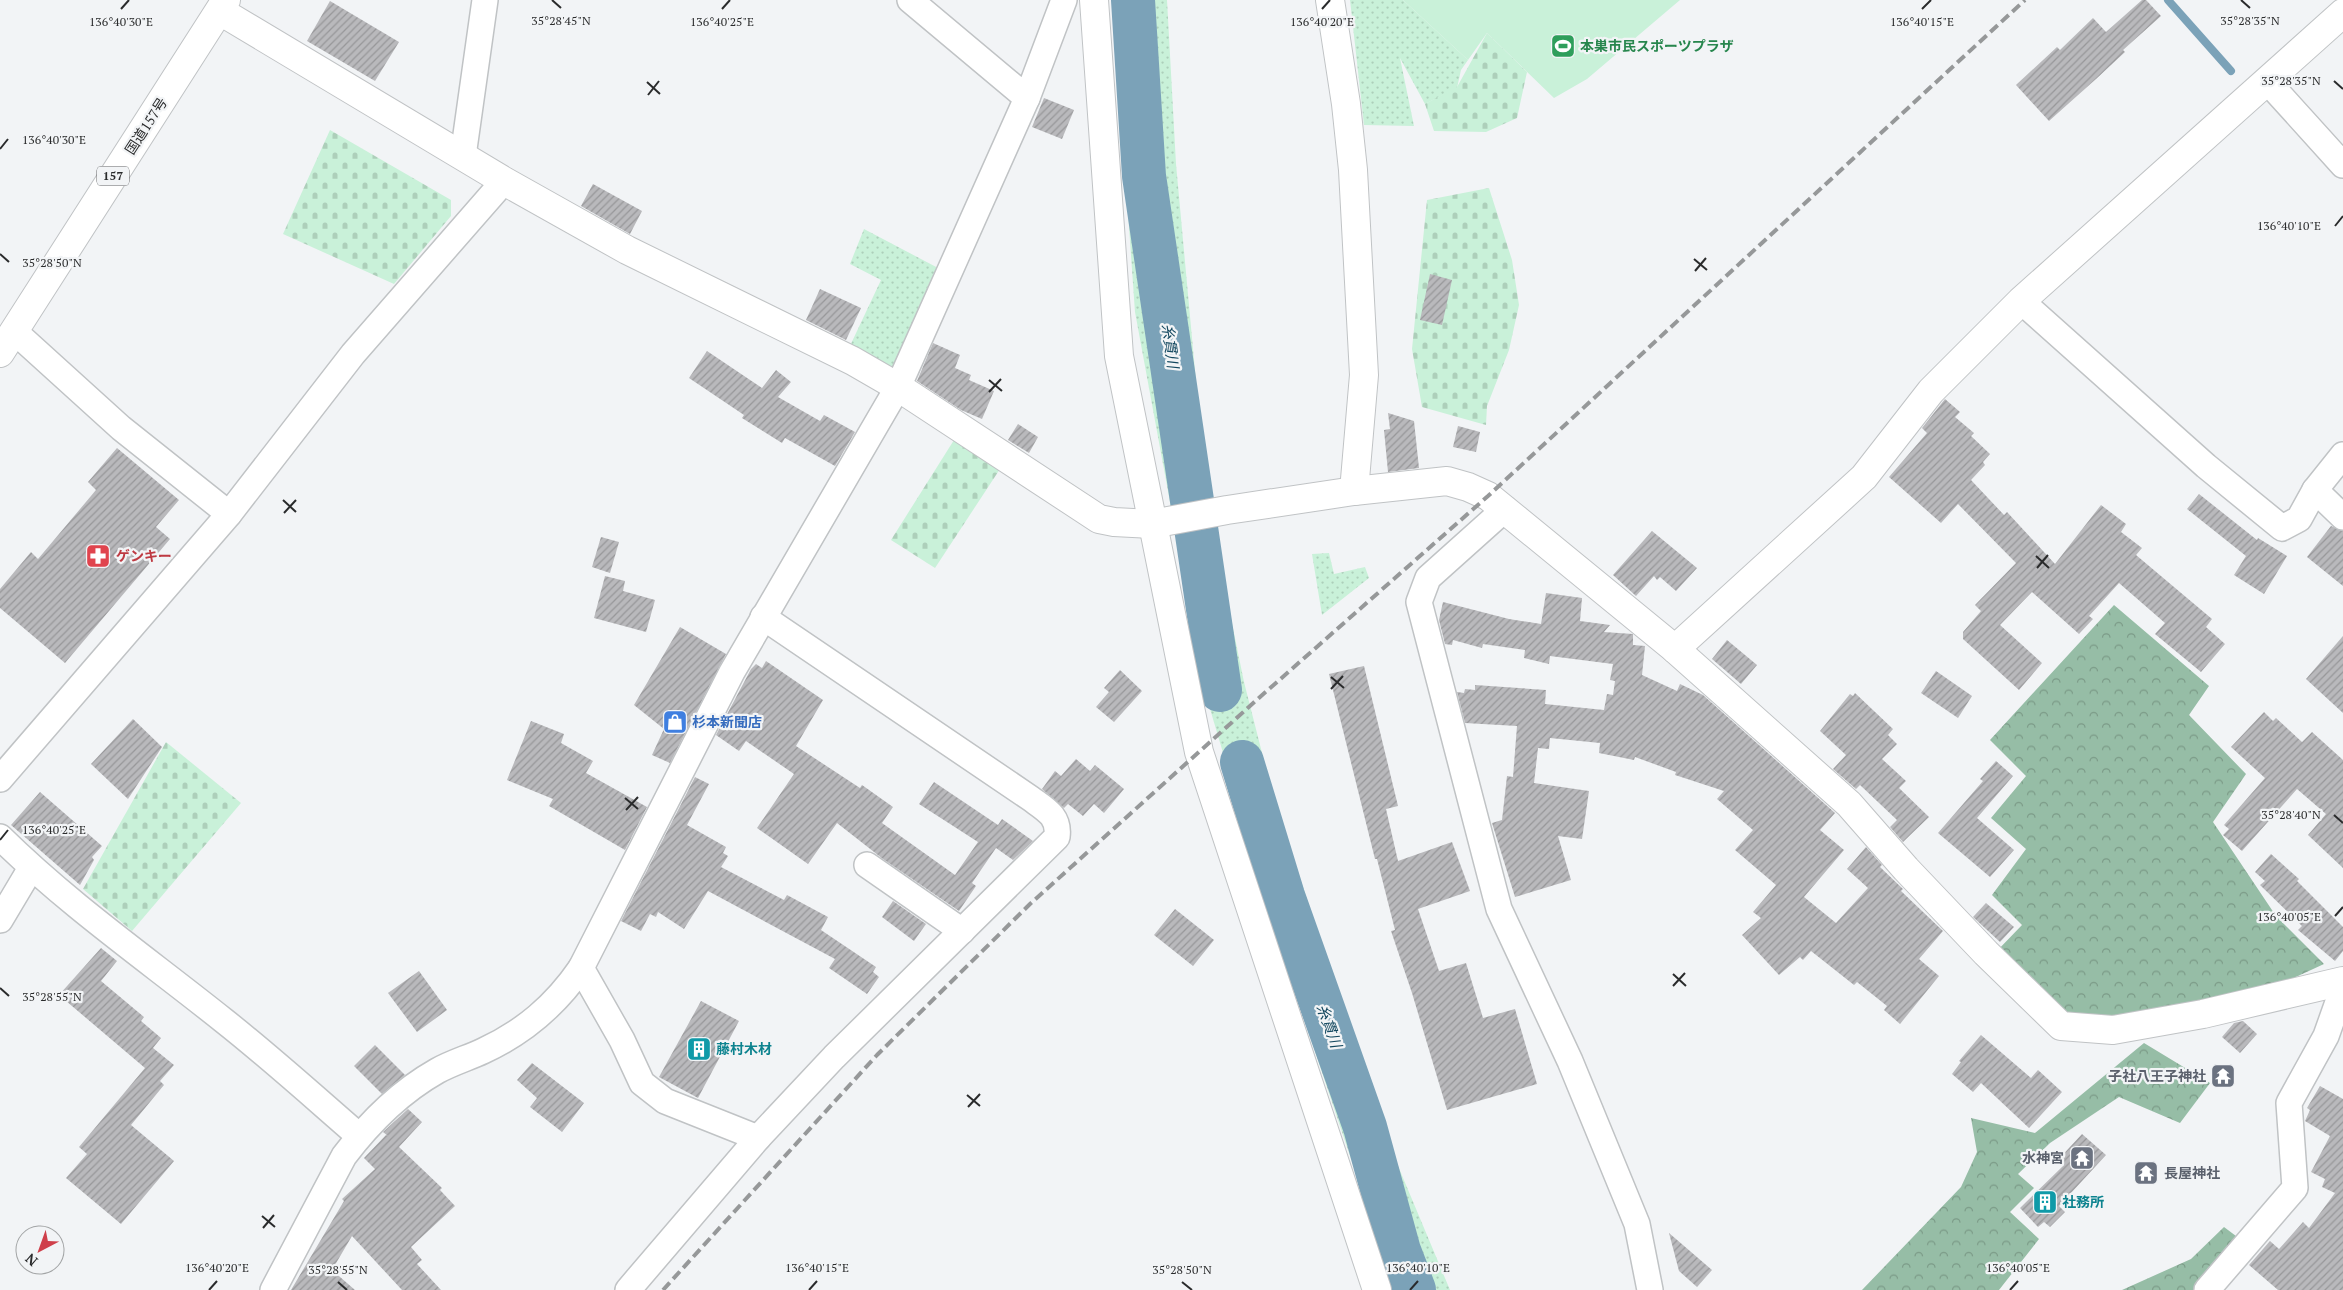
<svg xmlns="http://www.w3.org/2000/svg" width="2343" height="1290" font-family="'PT Serif','Noto Sans JP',serif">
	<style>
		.grass { fill: url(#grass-dots) }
		.forest { fill: url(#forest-crowns) }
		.cemetery { fill: url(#cemetery-stones) }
		.garden { fill: #c9f1d9 }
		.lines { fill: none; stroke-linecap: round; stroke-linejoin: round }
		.stream { stroke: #7ba2b8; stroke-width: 8 }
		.river { stroke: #7ba2b8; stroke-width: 44 }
		.building { fill: url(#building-hatch) }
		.street-casing { stroke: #c0c3c5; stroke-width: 28 }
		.secondary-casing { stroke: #c0c3c5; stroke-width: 30 }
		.highway-casing { stroke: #c0c3c5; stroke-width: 30 }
		.street { stroke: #fff; stroke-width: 25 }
		.secondary { stroke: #fff; stroke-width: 28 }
		.highway { stroke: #fff; stroke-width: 28 }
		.rail { stroke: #969899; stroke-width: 4; stroke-dasharray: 10 5; stroke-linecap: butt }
		.ticks { fill: none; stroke: #2a2b2c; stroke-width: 2 }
		.labels { text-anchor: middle; stroke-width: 4.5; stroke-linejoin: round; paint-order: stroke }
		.shield { fill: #f2f4f6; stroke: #666769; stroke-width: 1 }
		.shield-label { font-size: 12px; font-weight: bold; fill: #2a2b2c }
		.leisure-label { font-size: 14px; font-weight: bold; fill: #27864d; stroke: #f2f4f6; text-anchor: start }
		.street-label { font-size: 14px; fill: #2a2b2c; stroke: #f2f4f6 }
		.health-label { font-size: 14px; font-weight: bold; fill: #be3a42; stroke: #f2f4f6; text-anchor: start }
		.shop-label { font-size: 14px; font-weight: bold; fill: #366cbe; stroke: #f2f4f6; text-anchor: start }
		.culture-label { font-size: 14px; font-weight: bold; fill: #0d838f; stroke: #f2f4f6; text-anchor: start }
		.worship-label { font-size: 14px; font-weight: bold; fill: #5b616d; stroke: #f2f4f6; text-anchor: end }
		.water-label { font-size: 15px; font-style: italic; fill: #13485f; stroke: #f2f4f6 }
		.ticks-label { font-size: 12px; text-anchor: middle; fill: #2a2b2c; stroke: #f2f4f6; stroke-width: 4.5; stroke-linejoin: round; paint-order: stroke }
	</style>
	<defs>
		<pattern id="grass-dots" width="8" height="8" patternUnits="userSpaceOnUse" patternTransform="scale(1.25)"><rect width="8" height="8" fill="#c9f1d9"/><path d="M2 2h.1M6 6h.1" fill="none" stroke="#adcfba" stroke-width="1.8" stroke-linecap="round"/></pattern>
		<pattern id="forest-crowns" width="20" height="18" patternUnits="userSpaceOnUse" patternTransform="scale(1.25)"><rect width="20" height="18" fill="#96bda6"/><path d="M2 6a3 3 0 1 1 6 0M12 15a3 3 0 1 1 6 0" fill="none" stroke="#7b9a87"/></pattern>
		<pattern id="cemetery-stones" width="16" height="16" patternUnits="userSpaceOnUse" patternTransform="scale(1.25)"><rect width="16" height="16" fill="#c9f1d9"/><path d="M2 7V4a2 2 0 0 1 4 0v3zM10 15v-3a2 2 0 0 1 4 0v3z" fill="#adcfba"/></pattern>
		<pattern id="building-hatch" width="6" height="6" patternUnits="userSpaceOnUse" patternTransform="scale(1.25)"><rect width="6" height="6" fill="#b9b9bc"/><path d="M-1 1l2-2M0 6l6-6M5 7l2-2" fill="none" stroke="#979799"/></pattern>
	</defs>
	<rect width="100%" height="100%" fill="#f2f4f6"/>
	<!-- grass -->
	<g class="grass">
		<polygon points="1113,0 1167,0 1176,164 1207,501 1244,682 1273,796 1383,1130 1450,1290 1395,1290 1285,962 1205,692 1135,312"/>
		<polygon points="1350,0 1403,0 1468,60 1461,70 1457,88 1425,104 1400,58 1414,126 1364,125"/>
		<polygon points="864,229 940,269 894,370 849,348 881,280 850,264"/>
		<polygon points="1329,553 1334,574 1365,567 1369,578 1322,615 1312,554"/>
	</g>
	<!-- forest -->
	<g class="forest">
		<polygon points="2114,605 2209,686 2189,715 2246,774 2213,822 2276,916 2324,964 2270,989 2162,1014 2084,1019 2065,1015 1994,954 2022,925 1992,895 2026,849 1991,818 2026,776 1990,740"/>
		<polygon points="2144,1043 2210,1083 2180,1123 2119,1097 2050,1143 2018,1174 2034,1188 2010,1212 2039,1239 1999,1290 1862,1290 1961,1187 1977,1152 1971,1118 2035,1133"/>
		<polygon points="2224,1227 2240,1239 2196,1290 2122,1290 2191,1259"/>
	</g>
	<!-- cemetery -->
	<g class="cemetery">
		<polygon points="1487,33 1527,72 1517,118 1486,132 1434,131 1425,104 1457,87"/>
		<polygon points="330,130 451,200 451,216 394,284 283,234"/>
		<polygon points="1489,188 1512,260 1519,305 1509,350 1487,406 1486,425 1422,407 1412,349 1427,200"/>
		<polygon points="954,440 1000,469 935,568 891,540"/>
		<polygon points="166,742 241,803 132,931 83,889"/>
	</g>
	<!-- garden -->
	<polygon class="garden" points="1403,0 1680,0 1587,79 1554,98 1487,33 1468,60"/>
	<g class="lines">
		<!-- stream -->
		<polyline class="stream" points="2168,0 2231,71"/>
		<!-- river -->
		<g class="river">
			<polyline points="1133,0 1144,176 1220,690"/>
			<polyline points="1242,762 1283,896 1365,1127 1399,1251 1414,1290"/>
		</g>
	</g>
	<!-- building -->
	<g class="building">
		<polygon points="2142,0 2146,0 2161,16 2123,50 2125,52 2096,79 2049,121 2016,85 2057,47 2060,50 2093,18 2106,32"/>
		<polygon points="330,1 399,42 375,81 307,41"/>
		<polygon points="1044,98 1074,110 1062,139 1032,127"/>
		<polygon points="593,184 642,211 630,234 581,206"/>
		<polygon points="1430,274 1452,280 1442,325 1420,320"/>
		<polygon points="820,289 861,308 846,340 806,320"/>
		<polygon points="933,343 960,355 955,368 971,375 969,380 994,391 982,419 961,410 917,381"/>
		<polygon points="707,351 762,388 776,370 791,382 778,397 820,421 824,415 855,432 835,466 785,438 782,443 742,418 744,415 689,378"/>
		<polygon points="1945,399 1960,412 1955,417 1974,433 1971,436 1990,454 1983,462 1985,465 1971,480 2004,515 2007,512 2055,564 2101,505 2126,524 2121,532 2142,548 2136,555 2212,619 2206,627 2225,644 2201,672 2155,634 2165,623 2119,583 2089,616 2093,619 2079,634 2032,592 2000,625 2042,663 2019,690 1963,639 1963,632 1981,611 1975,605 2016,563 1958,504 1941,523 1889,477 1927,433 1922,428"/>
		<polygon points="1388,413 1414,421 1419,468 1388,472 1384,430 1390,429"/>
		<polygon points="1018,424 1038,437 1029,453 1008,440"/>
		<polygon points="1458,426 1480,432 1476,452 1453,447"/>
		<polygon points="117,448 179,500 156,527 170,539 65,663 0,608 0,589 31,552 38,559 96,490 88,482"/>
		<polygon points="2199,494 2257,540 2258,538 2287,556 2264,594 2234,575 2246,556 2187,509"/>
		<polygon points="2331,526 2343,531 2343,586 2307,557"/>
		<polygon points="1652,531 1697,568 1676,591 1660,577 1657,580 1654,576 1636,596 1613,575"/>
		<polygon points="601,537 619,542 610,573 592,567"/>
		<polygon points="605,576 625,581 623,591 655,600 646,632 594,618"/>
		<polygon points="1546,593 1582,598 1580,621 1610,625 1604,632 1633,634 1633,645 1645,646 1642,675 1677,691 1680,684 1703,695 1835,813 1820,830 1844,850 1804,897 1836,923 1868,888 1847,869 1866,847 1882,865 1880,867 1903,889 1901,891 1943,931 1919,959 1939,976 1900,1024 1884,1010 1887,1006 1857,982 1854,985 1811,951 1803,960 1800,957 1779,975 1742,935 1761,918 1753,912 1776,885 1735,850 1753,830 1717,799 1724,791 1675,775 1676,772 1635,757 1634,760 1599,753 1600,743 1550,738 1549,749 1538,748 1534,783 1589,791 1582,839 1558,836 1571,880 1515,897 1492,823 1502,820 1507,776 1513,777 1517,726 1465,723 1457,692 1464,693 1465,689 1475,690 1475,685 1546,690 1545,704 1604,710 1607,694 1613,695 1615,681 1610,680 1613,664 1550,656 1549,664 1524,658 1525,650 1483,644 1482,648 1453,640 1452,645 1445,644 1439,620 1443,602 1509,619 1541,624"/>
		<polygon points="680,627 726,654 670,763 652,755 664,729 634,705"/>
		<polygon points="2343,636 2343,713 2306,679"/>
		<polygon points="1727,640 1757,665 1741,684 1712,659"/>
		<polygon points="766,661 823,700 796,746 860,788 862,785 893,807 882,823 955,875 978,842 919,804 934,782 998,825 1002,819 1033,841 1013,860 996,848 972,883 976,886 959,911 883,859 837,823 808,864 757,828 794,774 746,741 739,751 716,735 751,669 756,664 762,668"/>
		<polygon points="1364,666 1398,806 1386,809 1398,861 1452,842 1470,891 1418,909 1439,971 1466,963 1483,1018 1515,1009 1537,1084 1447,1110 1412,993 1391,931 1395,930 1377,859 1375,859 1329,674"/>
		<polygon points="1120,670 1142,691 1114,722 1096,707 1109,692 1104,688"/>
		<polygon points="1936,671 1972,696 1958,718 1921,693"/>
		<polygon points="1855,693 1893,729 1888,735 1897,744 1882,759 1906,781 1899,788 1929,817 1903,842 1890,827 1897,820 1860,785 1856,789 1833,769 1846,755 1820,731 1850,694 1853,696"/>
		<polygon points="2264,712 2273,721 2276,718 2302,742 2312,732 2343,760 2343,868 2308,835 2326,814 2297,789 2242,851 2223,835 2229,829 2224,825 2265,778 2231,747"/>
		<polygon points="133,719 162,747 128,799 91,764"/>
		<polygon points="531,721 564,734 561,743 593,761 586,773 647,807 625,850 549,806 553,799 507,780"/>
		<polygon points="1076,759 1090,771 1095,765 1124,789 1104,813 1094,804 1083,816 1068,804 1064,808 1042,789 1055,771 1061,776"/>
		<polygon points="1996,761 2013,776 1977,818 2014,850 1990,877 1938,833 1983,781 1980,779"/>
		<polygon points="695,777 709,784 687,825 726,847 723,853 728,856 721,867 784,900 787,895 828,917 821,930 876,967 873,972 879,977 867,994 829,968 835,959 708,891 684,929 658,912 656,917 650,914 641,931 621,921"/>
		<polygon points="40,792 102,846 92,857 94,860 80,885 11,825"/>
		<polygon points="2271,854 2299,879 2297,881 2343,927 2343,951 2335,961 2298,930 2302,926 2260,885 2265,881 2255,872"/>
		<polygon points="893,901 926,924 914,941 882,917"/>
		<polygon points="1986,903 2014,927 2000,942 1973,917"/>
		<polygon points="1175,909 1214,940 1193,966 1154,935"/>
		<polygon points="101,948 117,961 101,981 144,1017 141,1021 161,1038 153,1048 174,1065 160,1081 164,1085 131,1125 174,1161 121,1224 66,1178 87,1154 79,1147 145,1068 59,995"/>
		<polygon points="419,971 447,1010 417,1032 388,993"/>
		<polygon points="701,1001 739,1021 698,1098 659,1077"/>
		<polygon points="2243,1021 2257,1034 2240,1053 2222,1037 2234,1023"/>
		<polygon points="1981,1035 2031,1078 2038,1070 2062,1092 2029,1128 1981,1083 1973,1092 1952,1074 1961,1062 1959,1061"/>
		<polygon points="375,1045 405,1075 382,1094 354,1066"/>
		<polygon points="532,1063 584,1103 562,1132 530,1107 537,1098 517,1080"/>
		<polygon points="2320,1086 2343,1099 2343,1290 2278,1290 2249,1265 2270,1241 2279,1249 2303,1222 2309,1228 2335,1193 2322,1187 2325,1179 2311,1172 2330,1136 2305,1121 2310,1110 2307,1108"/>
		<polygon points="408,1109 422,1122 399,1147 442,1188 440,1190 455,1206 411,1247 422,1260 417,1264 441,1290 402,1290 352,1236 332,1270 355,1290 291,1290 344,1201 342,1199 375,1169 364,1158 386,1135 388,1136 383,1132"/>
		<polygon points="2082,1134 2106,1155 2059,1206 2065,1212 2050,1227 2044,1222 2038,1227 2020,1208 2063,1166 2057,1161"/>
		<polygon points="1669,1233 1712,1270 1697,1287 1679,1271"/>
	</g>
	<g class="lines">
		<defs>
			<g id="street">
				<polyline points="910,0 1027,98 1064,0"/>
				<polyline points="2267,81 2343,165"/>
				<polyline points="463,156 485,0"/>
				<polyline points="2021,301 2206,466 2282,528 2299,519 2315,490 2343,455"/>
				<polyline points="14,331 121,428 229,514"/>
				<polyline points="2315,490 2343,517"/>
				<polyline points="1505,509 1428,578 1419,602 1499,909 1570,1061 1637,1224 1650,1290"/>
				<polyline points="0,779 229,514 353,354 504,181"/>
				<path d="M 0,837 C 69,905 148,960 223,1020 C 270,1057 314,1097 359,1136"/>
				<polyline points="867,865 962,931"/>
				<polyline points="0,920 31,868"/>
				<polyline points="581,968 622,1040 642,1083 665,1101 758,1138"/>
				<path d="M 273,1290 L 344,1156 C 369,1123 400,1092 437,1071 C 451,1063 468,1058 483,1051 C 524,1032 555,1006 581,968 L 732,672 L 898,387 L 1027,98"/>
				<path d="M 628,1290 L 758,1138 L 834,1057 L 1057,837 C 1060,816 1045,809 1030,798 L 763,617"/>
				<polyline points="2207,1290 2295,1188 2289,1103 2326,1036 2343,988"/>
			</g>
			<g id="secondary">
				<polyline points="1094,0 1119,356 1199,752 1377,1290"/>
				<polyline points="1330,0 1346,104 1353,170 1364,375 1354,491"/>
				<polyline points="220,11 504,181 627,250 853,361 898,387 1099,519 1114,522 1152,524 1227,510 1354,491 1447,481 1468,487 1488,496 1675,649 1849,804 1906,869 1986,953 2061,1026 2113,1030 2203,1014 2343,981"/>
				<polyline points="1675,649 1864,477 1931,391 2021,301 2343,13"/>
			</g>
			<polyline id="highway" points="0,353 226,0"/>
		</defs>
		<!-- street casing -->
		<use href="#street" class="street-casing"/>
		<!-- secondary casing -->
		<use href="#secondary" class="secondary-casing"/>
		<!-- highway casing -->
		<use href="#highway" class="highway-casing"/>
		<!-- street -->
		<use href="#street" class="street"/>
		<!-- secondary -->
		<use href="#secondary" class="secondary"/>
		<!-- highway -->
		<use href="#highway" class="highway"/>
		<!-- rail -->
		<polyline class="rail" points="663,1290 877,1055 1030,904 1260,697 1488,496 2025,0"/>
	</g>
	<!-- ticks -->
	<path class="ticks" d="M 552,0 L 561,8M 2241,0 L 2250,8M 121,9 L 129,0M 722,9 L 730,0M 1322,9 L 1330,0M 1922,9 L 1931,0M 2334,81 L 2343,89M 647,82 L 660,94M 648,95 L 659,81M 0,149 L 8,139M 2335,226 L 2343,216M 0,254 L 9,262M 1694,259 L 1707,270M 1695,271 L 1706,258M 989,380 L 1002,391M 989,392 L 1001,379M 283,500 L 296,512M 284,513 L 296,500M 2036,556 L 2049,568M 2037,568 L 2048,555M 1331,677 L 1344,688M 1331,689 L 1343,676M 625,798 L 638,809M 626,810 L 638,797M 2334,815 L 2343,823M 0,840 L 8,830M 2335,916 L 2343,907M 1673,974 L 1686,986M 1673,986 L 1685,973M 0,988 L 9,996M 967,1095 L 980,1106M 968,1107 L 980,1094M 262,1216 L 275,1227M 263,1228 L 274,1215M 338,1282 L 347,1290M 1182,1282 L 1192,1290M 209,1290 L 217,1281M 809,1290 L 817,1281M 1410,1290 L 1418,1281M 2010,1290 L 2018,1281"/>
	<!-- icons -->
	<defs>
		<symbol id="stadium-square" viewBox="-11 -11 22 22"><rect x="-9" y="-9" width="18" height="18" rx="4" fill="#2e9e5b" stroke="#f2f4f6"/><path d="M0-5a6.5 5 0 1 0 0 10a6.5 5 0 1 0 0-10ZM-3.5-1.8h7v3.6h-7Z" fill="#fff"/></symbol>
		<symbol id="pharmacy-square" viewBox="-11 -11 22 22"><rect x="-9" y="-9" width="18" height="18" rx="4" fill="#e0444e" stroke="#f2f4f6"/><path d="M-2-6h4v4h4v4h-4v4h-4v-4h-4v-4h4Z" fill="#fff"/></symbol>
		<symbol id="shop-square" viewBox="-11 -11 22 22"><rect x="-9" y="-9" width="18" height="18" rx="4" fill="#3f7fe0" stroke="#f2f4f6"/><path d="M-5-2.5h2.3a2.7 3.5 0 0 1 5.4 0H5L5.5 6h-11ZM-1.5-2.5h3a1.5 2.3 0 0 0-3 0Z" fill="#fff"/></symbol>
		<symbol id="building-square" viewBox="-11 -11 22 22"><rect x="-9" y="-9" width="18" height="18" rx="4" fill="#0f9aa8" stroke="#f2f4f6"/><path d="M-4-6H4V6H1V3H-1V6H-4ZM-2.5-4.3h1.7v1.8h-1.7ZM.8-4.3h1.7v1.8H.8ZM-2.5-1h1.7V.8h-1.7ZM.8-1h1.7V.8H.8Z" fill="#fff"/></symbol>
		<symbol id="temple-square" viewBox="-11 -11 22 22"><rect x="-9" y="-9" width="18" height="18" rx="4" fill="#6b7280" stroke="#f2f4f6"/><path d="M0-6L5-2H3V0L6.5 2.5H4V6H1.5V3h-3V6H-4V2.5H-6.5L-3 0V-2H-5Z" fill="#fff"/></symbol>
	</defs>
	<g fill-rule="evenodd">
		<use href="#stadium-square" x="1549" y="32" width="28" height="28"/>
		<use href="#pharmacy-square" x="84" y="542" width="28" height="28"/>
		<use href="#shop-square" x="661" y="708" width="28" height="28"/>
		<use href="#building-square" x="685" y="1035" width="28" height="28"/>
		<use href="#temple-square" x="2209" y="1062" width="28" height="28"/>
		<use href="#temple-square" x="2068" y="1144" width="28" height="28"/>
		<use href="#temple-square" x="2132" y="1159" width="28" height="28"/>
		<use href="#building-square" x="2031" y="1188" width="28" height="28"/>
	</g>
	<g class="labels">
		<!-- shield labels -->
		<rect class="shield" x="97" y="166.5" width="32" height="19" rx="4"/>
		<g class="shield-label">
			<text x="113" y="180">157</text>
		</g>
		<!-- leisure labels -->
		<g class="leisure-label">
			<text x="1580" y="51">本巣市民スポーツプラザ</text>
		</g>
		<!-- street labels -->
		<g class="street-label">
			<text transform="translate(146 126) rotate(-57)" y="5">国道157号</text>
		</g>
		<!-- health labels -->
		<g class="health-label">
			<text x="116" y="561">ゲンキー</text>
		</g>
		<!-- shop labels -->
		<g class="shop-label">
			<text x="692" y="727">杉本新聞店</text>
		</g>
		<!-- culture labels -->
		<g class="culture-label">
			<text x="716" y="1054">藤村木材</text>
			<text x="2062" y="1207">社務所</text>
		</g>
		<!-- worship labels -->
		<g class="worship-label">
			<text x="2206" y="1081">子社八王子神社</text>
			<text x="2064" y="1163">水神宮</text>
			<text x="2164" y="1178" text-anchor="start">長屋神社</text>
		</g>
		<!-- water labels -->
		<g class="water-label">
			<text transform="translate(1170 346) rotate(82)" y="5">糸貫川</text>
			<text transform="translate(1329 1026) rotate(70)" y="5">糸貫川</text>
		</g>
	</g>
	<g class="ticks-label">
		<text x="561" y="25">35°28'45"N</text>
		<text x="2250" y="25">35°28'35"N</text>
		<text x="121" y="26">136°40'30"E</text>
		<text x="722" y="26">136°40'25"E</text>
		<text x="1322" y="26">136°40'20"E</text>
		<text x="1922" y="26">136°40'15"E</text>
		<text x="2291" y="85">35°28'35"N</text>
		<text x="54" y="144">136°40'30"E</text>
		<text x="2289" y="230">136°40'10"E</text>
		<text x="52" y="267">35°28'50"N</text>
		<text x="2291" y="819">35°28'40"N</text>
		<text x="54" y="834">136°40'25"E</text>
		<text x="2289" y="921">136°40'05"E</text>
		<text x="52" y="1001">35°28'55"N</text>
		<text x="217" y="1272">136°40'20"E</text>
		<text x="817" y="1272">136°40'15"E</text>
		<text x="1418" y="1272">136°40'10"E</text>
		<text x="2018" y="1272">136°40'05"E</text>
		<text x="338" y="1274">35°28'55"N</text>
		<text x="1182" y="1274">35°28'50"N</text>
	</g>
	<!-- north arrow -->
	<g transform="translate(40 1250) rotate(221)"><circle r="24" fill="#f2f4f6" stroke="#a2a4a5"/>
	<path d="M0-4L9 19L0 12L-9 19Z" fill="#cf3f4a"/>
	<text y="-8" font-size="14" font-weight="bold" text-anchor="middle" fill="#2a2b2c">N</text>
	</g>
</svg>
